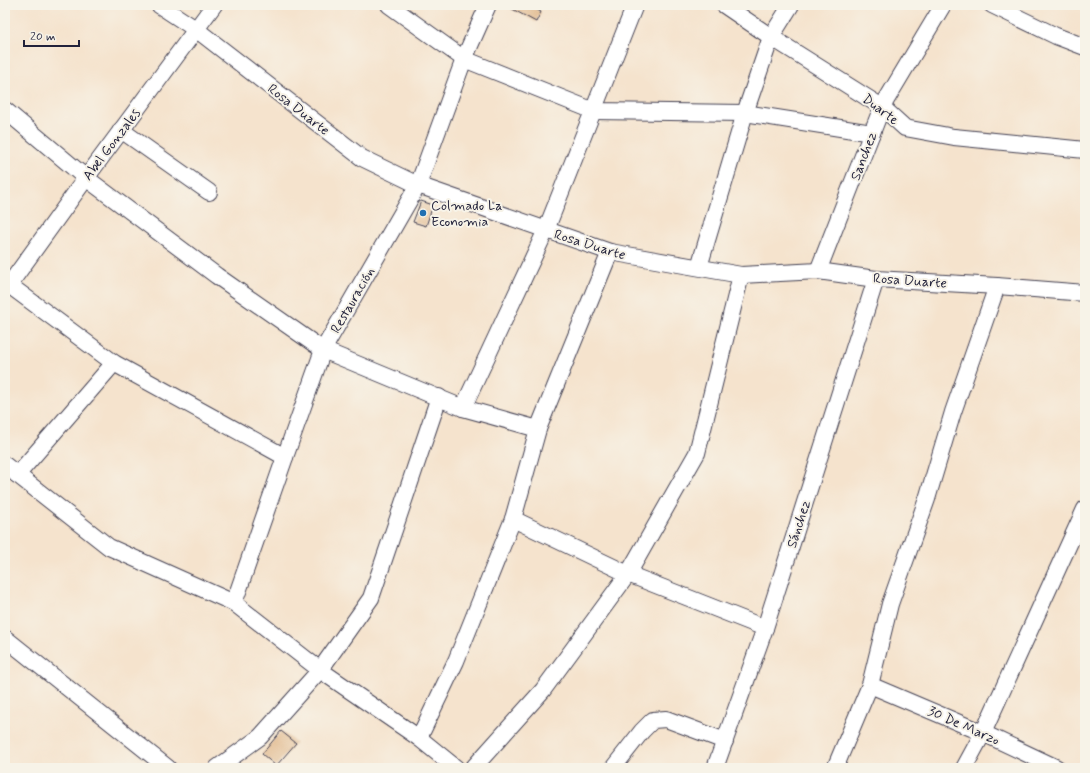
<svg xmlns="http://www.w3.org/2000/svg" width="1090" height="773" font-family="Mynerve,sans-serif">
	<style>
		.building { fill: #dfb384 }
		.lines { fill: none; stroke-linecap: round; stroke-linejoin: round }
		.minor-casing { stroke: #423f51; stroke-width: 18 }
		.minor { stroke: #fff; stroke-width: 16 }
		.poi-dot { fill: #1f6fb2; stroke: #f7f3e8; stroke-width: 1.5 }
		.labels { text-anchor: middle; stroke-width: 4; stroke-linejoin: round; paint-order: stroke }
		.street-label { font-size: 14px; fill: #22223b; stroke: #f7f3e8 }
		.poi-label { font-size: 14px; fill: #22223b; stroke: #f7f3e8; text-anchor: start }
	</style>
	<rect width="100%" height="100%" fill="#f7f3e8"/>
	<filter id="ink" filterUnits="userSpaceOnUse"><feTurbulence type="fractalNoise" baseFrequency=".025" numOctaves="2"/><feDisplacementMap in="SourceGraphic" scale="8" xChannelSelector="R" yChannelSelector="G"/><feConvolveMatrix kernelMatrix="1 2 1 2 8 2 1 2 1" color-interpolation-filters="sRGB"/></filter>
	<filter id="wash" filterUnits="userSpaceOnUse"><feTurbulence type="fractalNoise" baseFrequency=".012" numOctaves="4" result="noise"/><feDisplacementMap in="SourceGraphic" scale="16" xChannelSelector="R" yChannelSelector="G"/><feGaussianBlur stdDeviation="0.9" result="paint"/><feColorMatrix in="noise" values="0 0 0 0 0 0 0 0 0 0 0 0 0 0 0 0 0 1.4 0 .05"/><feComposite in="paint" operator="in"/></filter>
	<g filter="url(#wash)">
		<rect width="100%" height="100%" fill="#f5e3cd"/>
		<g id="blocks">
			<!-- building -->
			<g class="building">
				<polygon points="505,5 528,5 541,12 536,22"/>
				<polygon points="421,201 433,205 426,226 413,222"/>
				<polygon points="281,731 296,743 276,766 262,754"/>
			</g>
		</g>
	</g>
	<g filter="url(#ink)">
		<use href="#blocks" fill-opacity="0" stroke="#423f51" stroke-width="1"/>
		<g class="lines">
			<defs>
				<g id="minor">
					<polyline points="159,5 197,30 362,158 418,185 610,252 741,275 818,271 876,279 997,286 1085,293"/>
					<polyline points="389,5 464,59 594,111 745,113 872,133"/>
					<polyline points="724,5 771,37 882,107 905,128 954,137 1085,150"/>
					<polyline points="992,5 1056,36 1085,47"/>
					<polyline points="5,110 86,178 217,276 323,350 463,408 538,429"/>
					<polyline points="121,130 209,192"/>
					<polyline points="699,267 745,113 771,37 791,5"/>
					<polyline points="818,271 882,107 943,5"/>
					<polyline points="5,282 114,363 285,457"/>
					<polyline points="9,285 86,178 214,5"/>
					<polyline points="463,408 546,230 635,5"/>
					<polyline points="5,465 109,547 234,603 320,670 419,738 456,768"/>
					<polyline points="17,475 114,363"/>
					<polyline points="513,519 628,574 765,628"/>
					<polyline points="234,603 285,457 323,350 418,185 464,59 488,5"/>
					<polyline points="5,638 168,768"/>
					<polyline points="870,685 983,733 1057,768"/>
					<polyline points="419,738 456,661 513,519 538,429 610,252"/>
					<polyline points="217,768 260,737 320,670 371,598 439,397"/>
					<polyline points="473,768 543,690 628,574 697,453 741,275"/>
					<polyline points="613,768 642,731 653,720 666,719 725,741"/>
					<polyline points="715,768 765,628 876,279"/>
					<polyline points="835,768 870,685 890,604 927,499 953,412 997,286"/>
					<polyline points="964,768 983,733 1085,509"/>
				</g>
			</defs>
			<!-- minor casing -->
			<use href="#minor" class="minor-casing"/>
			<!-- minor -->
			<use href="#minor" class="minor"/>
		</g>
	</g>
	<!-- markers -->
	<circle class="poi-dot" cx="423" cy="213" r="4"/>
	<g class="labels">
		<!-- street labels -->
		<g class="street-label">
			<text transform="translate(299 109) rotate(38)" y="5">Rosa Duarte</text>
			<text transform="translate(881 109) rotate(37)" y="5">Duarte</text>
			<text transform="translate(111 144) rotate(-53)" y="5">Abel Gonzales</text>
			<text transform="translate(863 156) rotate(-69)" y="5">Sanchez</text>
			<text transform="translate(590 244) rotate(17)" y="5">Rosa Duarte</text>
			<text transform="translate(910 280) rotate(4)" y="5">Rosa Duarte</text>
			<text transform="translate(352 300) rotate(-60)" y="5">Restauración</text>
			<text transform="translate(798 524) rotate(-72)" y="5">Sánchez</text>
			<text transform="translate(964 725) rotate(24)" y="5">30 De Marzo</text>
		</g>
		<!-- poi labels -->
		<g class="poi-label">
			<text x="431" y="210">Colmado La<tspan x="431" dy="16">Economia</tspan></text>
		</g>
	</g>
	<!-- margin -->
	<rect width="1090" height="773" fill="none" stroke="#f7f3e8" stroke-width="20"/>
	<!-- scale -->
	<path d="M24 40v6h55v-6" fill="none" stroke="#22223b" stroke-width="2"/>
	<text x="30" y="40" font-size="12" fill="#22223b" stroke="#f7f3e8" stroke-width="3" paint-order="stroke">20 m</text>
</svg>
